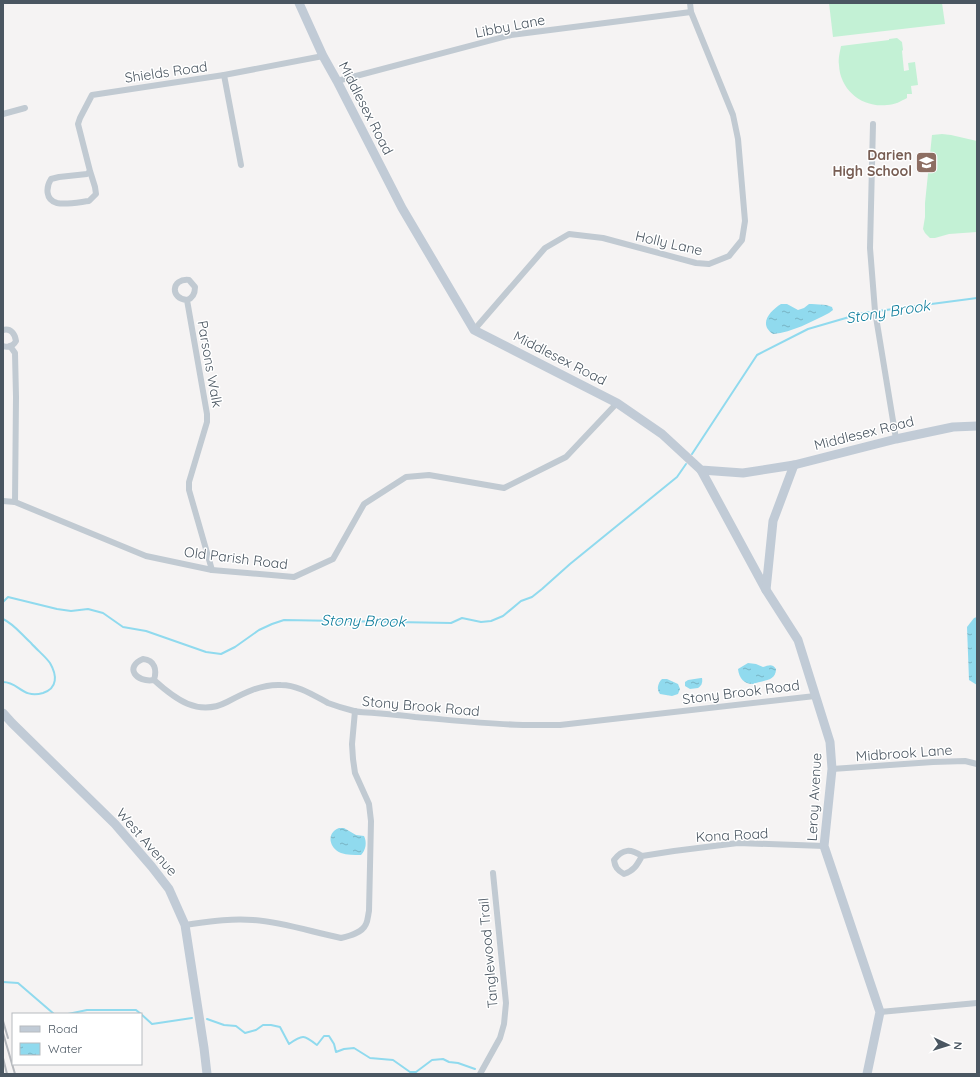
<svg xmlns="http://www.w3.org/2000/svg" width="980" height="1077" font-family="Quicksand,sans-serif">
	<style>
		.grass { fill: #c3f1d5 }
		.water { fill: url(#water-ripples) }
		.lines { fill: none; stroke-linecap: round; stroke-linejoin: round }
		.stream { stroke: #90daee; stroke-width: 2 }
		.street { stroke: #c1cad2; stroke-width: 6 }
		.secondary { stroke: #c1cbd6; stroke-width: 9 }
		.rail { stroke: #b5b8bd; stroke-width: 2 }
		.labels { text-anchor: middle; stroke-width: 3; stroke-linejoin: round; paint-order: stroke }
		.street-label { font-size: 14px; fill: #4a5661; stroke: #fff }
		.education-label { font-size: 14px; font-weight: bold; fill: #785e54; stroke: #fff; text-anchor: end }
		.water-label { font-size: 15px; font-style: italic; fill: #0c7c9b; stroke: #fff }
	</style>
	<defs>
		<pattern id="water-ripples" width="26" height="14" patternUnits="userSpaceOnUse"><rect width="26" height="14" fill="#90daee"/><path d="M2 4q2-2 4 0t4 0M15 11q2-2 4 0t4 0" fill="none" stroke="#78b4c4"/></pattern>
	</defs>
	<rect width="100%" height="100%" fill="#f5f3f3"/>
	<!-- grass -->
	<g class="grass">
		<polygon points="829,3 942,3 945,24 833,37"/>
		<path d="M 897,38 L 902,42 L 903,50 L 902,51 L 904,71 L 909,70 L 908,63 L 915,62 L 918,85 L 911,86 L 912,94 L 907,94 L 907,98 C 901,101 895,105 887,105 C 862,108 840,90 839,65 C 838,58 840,52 841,46 L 889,40 L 889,39 Z"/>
		<polygon points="942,134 951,135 977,141 977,232 949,234 935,238 930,238 925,233 923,229 925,217 925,203 932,135"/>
	</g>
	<!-- water -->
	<g class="water">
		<path d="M 781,304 L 787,304 L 798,310 L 804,308 L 809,304 L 812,304 L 826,305 L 832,307 L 833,310 L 829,313 C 811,322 793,332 773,334 C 758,324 770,311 781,304 Z"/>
		<polygon points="977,617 977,685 969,680 967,627 974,618"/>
		<path d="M 748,663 L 756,664 L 763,667 C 768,666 772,663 776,669 C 776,679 768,680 760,682 C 758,682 756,683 753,684 C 744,684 739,678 738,669 Z"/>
		<path d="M 701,678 L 702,678 C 703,683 701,686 698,688 L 690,689 L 685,686 L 685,682 L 688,680 Z"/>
		<path d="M 662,679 L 667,679 L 678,684 L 680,689 L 678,694 L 672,696 L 660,694 C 656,689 658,683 662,679 Z"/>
		<path d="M 339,828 L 344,828 L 356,835 L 364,836 C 367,842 366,850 361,855 C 354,855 347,855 341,853 C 329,848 326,833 339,828 Z"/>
	</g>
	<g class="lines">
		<!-- stream -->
		<g class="stream">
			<polyline points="692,454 757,355 808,329 863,313 977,298"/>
			<polyline points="3,602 8,597 57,609 71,611 88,609 103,613 123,627 146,631 206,652 221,654 235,647 259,630 272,624 284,620 451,623 462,618 481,622 491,621 503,616 521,601 532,597 542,589 570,564 677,477 686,464"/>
			<path d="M 3,619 C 14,624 22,635 31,643 C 37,650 45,656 50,663 C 57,675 58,688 43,693 C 22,699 19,682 3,682"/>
			<polyline points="3,982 18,983 54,1014"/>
			<polyline points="68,1014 87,1010 136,1010 141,1014"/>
			<polyline points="141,1014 152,1024 192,1018"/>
			<path d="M 207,1019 L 224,1025 L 236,1026 L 245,1033 L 256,1030 L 263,1025 L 271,1025 L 280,1027 L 289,1044 C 303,1034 304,1035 317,1045 L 324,1036 L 329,1036 L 334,1044 L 336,1052 L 344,1049 L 354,1048 L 370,1058 L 393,1060 L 410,1072 L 416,1072 L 432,1060 L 443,1059 L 449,1062 L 458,1063 L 475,1069"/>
		</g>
		<!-- street -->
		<g class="street">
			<polyline points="224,75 241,165"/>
			<polyline points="337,81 511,35 691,12"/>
			<polyline points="3,114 25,108"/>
			<polyline points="873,124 870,248 875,311 896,439"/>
			<path d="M 90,171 L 95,187 L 96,194 L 89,201 C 80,202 66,205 57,203 C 45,200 46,187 51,179 L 59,177 L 87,174 L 90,171 L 78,124 L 80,118 L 92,95 L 224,75 L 323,56"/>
			<path d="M 187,300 C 193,298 195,293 195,287 L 189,280 C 171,278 170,299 187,300 L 207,414 L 207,422 L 189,482 L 189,490 L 212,570"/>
			<path d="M 3,330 C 11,328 15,334 16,341 C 13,346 8,348 3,346"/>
			<polyline points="474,330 545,248 569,234 603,238 696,263 709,264 729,256 742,240 745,221 738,139 733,115 691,12 690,3"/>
			<polyline points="10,346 15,353 16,397 15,502"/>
			<polyline points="3,501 15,502 146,556 212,570 294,577 333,559 364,504 406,477 429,475 504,488 566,457 617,403"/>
			<path d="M 154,680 C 157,670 155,660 143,659 C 124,667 136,683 154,680 C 175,699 198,717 227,702 C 244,693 261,684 281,685 C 298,685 313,695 328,703 C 336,706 346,709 354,711 C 361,713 369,712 375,713 C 388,714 402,715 415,717 C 451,720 487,724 523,725 C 535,725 547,725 560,725 L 815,696"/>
			<polyline points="832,769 933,762 965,761 977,764"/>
			<path d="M 642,856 C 631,849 623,848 614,860 C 615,867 617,870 624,874 C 634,871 637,865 642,856 L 674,851 L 738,843 L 824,846"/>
			<path d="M 185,925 C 207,922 230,918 253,920 C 282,922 312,932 341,938 C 350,936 362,933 366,924 C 368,920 368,915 369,911 L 371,821 L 369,804 L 355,773 L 353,759 L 352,744 L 355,711"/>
			<polyline points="880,1012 977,1003"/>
			<polyline points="480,1074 500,1038 504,1024 506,1003 493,873"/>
		</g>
		<!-- secondary -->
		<g class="secondary">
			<polyline points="299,3 323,56 337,81 402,208 474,330 617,403 662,434 701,470 743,473 794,465 896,439 953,427 977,426"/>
			<polyline points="701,470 766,590 798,640 830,742 832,769 824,846 880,1012 867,1074"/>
			<polyline points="766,590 773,521 794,465"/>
			<polyline points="3,713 12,723 115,824 152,867 169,889 185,925 204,1048 207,1074"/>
		</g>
		<!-- rail -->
		<g class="rail">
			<polyline points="3,1021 8,1038"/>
			<polyline points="3,1033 15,1074"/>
			<polyline points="3,1058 7,1074"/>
		</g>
	</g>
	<!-- icons -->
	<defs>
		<symbol id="school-square" viewBox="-11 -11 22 22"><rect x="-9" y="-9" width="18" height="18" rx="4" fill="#8d6e63" stroke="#fff"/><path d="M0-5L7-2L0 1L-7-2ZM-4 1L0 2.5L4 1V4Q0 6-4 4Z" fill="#fff"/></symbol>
	</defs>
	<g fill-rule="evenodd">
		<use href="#school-square" x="914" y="150" width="25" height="25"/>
	</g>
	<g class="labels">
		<!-- street labels -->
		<g class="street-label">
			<text transform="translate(510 26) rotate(-11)" y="5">Libby Lane</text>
			<text transform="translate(166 72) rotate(-8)" y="5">Shields Road</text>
			<text transform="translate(366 108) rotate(63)" y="5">Middlesex Road</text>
			<text transform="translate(669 243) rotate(13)" y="5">Holly Lane</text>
			<text transform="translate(560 358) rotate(27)" y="5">Middlesex Road</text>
			<text transform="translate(210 364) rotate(80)" y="5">Parsons Walk</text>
			<text transform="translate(864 433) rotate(-14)" y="5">Middlesex Road</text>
			<text transform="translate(236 558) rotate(7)" y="5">Old Parish Road</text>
			<text transform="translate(741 692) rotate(-7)" y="5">Stony Brook Road</text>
			<text transform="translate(421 706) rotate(5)" y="5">Stony Brook Road</text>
			<text transform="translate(904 753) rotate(-4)" y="5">Midbrook Lane</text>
			<text transform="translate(814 797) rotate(-87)" y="5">Leroy Avenue</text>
			<text transform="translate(732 835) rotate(-3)" y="5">Kona Road</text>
			<text transform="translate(147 842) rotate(49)" y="5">West Avenue</text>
			<text transform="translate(488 953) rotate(-95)" y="5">Tanglewood Trail</text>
		</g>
		<!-- education labels -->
		<g class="education-label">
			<text x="912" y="160">Darien<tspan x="912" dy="16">High School</tspan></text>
		</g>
		<!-- water labels -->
		<g class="water-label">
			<text transform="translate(888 312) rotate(-9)" y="5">Stony Brook</text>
			<text transform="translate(363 621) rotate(1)" y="5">Stony Brook</text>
		</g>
	</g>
	<!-- border -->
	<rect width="980" height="1077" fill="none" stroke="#4a5661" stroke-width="8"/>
	<!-- legend -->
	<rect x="12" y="1013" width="130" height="52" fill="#ffffff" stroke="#b7bbc0"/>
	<rect x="20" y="1026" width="20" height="6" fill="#c1cbd6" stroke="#b7bbc0"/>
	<text x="48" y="1033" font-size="12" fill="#4a5661">Road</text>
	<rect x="20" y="1043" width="20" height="12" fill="url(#water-ripples)" stroke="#b7bbc0"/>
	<text x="48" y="1053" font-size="12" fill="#4a5661">Water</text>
	<!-- north arrow -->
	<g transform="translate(948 1045) rotate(94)" stroke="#ffffff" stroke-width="3" paint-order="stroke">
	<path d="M0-3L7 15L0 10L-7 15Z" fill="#4a5661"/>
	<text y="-6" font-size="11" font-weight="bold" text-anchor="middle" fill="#4a5661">N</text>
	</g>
</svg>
